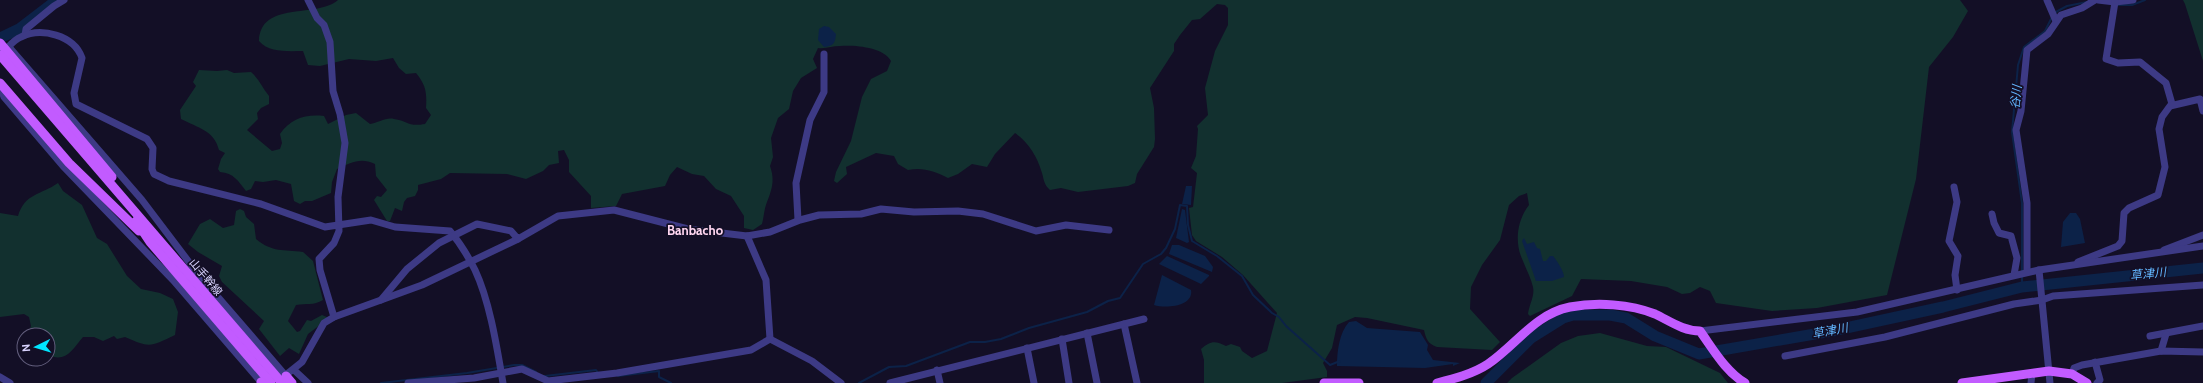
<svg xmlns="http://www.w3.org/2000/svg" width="2203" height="383" font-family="Cabin,'Noto Sans JP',sans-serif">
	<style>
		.green { fill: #12302f }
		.water { fill: #0c2248 }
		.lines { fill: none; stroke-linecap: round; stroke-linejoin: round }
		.stream { stroke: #0c2248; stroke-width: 2 }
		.river { stroke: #0c2248; stroke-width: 11 }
		.minor { stroke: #3d3a85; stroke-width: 7 }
		.major { stroke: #c25bff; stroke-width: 9 }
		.labels { text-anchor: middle; stroke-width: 3.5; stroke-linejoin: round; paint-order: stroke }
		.street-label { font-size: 11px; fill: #d9d4ff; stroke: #130f26 }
		.water-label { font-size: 12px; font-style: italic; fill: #62b6ff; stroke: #130f26 }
		.quarter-label { font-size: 13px; font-weight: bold; fill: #ffd6f0; stroke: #130f26 }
	</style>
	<rect width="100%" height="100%" fill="#130f26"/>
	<!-- green -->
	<g class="green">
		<path d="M 338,0 L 1960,0 L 1968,11 L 1953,37 L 1929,67 L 1916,179 L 1887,295 L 1817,308 L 1772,311 L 1716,303 L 1710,291 L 1700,287 L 1690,293 L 1682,294 L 1667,287 L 1631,281 L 1581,279 L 1572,296 L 1530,316 L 1528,314 C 1529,305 1535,296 1533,287 C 1531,278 1526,269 1523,261 C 1514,243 1517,220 1529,205 L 1527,193 L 1519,196 L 1509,205 L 1500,240 L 1482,265 L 1471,287 L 1470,309 L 1500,342 L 1492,350 L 1437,347 C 1428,344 1426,339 1424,330 L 1367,318 L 1355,317 L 1337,325 L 1332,348 L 1323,363 L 1327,371 L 1327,377 L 1282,383 L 1204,383 L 1204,360 L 1201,349 C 1210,341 1215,340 1226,346 L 1231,344 L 1240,347 L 1242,351 L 1252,358 L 1267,351 L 1277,313 L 1243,275 L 1222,257 L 1196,241 L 1192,235 L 1189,208 L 1193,207 L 1197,173 L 1191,168 L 1196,156 L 1198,129 L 1197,126 L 1208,115 L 1205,88 L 1215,51 L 1228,25 L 1228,8 L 1225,5 L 1217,4 L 1200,19 L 1192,20 L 1180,35 L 1174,44 L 1174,51 L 1150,88 L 1154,108 L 1155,139 L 1154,147 L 1137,174 L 1135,183 L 1128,186 L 1078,192 L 1061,188 L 1050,190 C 1044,185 1044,180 1042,173 C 1037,156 1029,143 1015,133 L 995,154 L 987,167 L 972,164 L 958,174 L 948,178 C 934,171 923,167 908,170 L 898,164 L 894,156 L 876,153 L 846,167 L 847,174 L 837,183 L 834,181 L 836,172 L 851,141 L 862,97 L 871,79 L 887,71 L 891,61 C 883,47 855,45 840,46 C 832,46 826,49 818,48 L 813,59 L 817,68 L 801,78 L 793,91 L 789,109 L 778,118 L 771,138 L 773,157 L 770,166 C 775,180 772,189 767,202 C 764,209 764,217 762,224 L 753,230 L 744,228 L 744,216 L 731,196 L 716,189 L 704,176 L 692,174 L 677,167 L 670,175 L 665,186 L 622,194 L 616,206 L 591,208 L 591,196 L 569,172 L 569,160 L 564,150 L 558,151 L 559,163 L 549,165 L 543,171 L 526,179 L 507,174 L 450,173 L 441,179 L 418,185 L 418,190 L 415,196 L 407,198 L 404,202 L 402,211 L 395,208 L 390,221 L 387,221 L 374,200 L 377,196 L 381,197 L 387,190 L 376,176 L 375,164 C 360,157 351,163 337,169 L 332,182 L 331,193 L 312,201 L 305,201 L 300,204 L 294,201 L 291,184 L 276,180 L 263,182 L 255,181 L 251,189 L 246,191 C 238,181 234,173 220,172 L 218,169 L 221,159 L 225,153 L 219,150 C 214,130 198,128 181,119 L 180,110 L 196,86 L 193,82 L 199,70 L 217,71 L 227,70 L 234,73 L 251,72 C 259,79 262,87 269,96 L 269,104 L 261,108 L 257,113 L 258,119 L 247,130 L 272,151 L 280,149 L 282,143 L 280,134 C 291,118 306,114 324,116 L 328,124 L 346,115 L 356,113 L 370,124 C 378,123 386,117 394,119 C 408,121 408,127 425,124 L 431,115 L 426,108 C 427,93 426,85 416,73 L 406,74 L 399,68 L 393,58 L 376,61 L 349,59 L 320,66 L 308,65 L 303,51 C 289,51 269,53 259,41 C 261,0 316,19 338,0 Z"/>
		<polygon points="2183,0 2203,0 2203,61 2185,4"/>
		<path d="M 58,183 L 63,191 L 82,205 L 97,238 L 107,244 L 127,276 L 141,289 L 160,293 L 173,299 L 178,312 L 175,335 C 150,347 150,348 125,337 L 117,339 L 114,336 L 103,341 L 94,337 L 83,337 C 72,350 66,363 48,355 L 48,335 L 28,335 L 31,326 L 29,317 L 24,314 L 0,317 L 0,213 L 18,216 C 25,193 41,195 58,183 Z"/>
		<path d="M 240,209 L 244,211 L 246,217 L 254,224 L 256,239 C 273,253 283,249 303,252 L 313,261 L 323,300 C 313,306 307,303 296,305 L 288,321 L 297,332 L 300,331 L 307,320 L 311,321 L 322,315 L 329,318 L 308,334 L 299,354 L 289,348 L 280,356 L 259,329 L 264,321 L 222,282 L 219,276 L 222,266 L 198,252 L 188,244 L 200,224 L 210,219 L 223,228 L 234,225 L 236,211 Z"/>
		<polygon points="1600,333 1647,346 1666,347 1720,373 1728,383 1507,383 1512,378 1561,343 1578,336"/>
	</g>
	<!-- water -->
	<g class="water">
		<path d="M 824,26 L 829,27 L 836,34 C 835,43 834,46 824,47 L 818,40 L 819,29 Z"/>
		<polygon points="1186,186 1192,186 1191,205 1182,204"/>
		<polygon points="1182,209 1185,210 1189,242 1187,243 1176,238"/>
		<polygon points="2070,213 2076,213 2080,219 2085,243 2061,247 2063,222"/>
		<path d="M 1524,238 L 1527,244 L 1534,242 L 1537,248 L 1540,249 L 1543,261 L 1546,261 L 1550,256 L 1553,256 C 1557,261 1564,271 1564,277 L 1552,281 L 1536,281 L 1522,241 Z"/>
		<polygon points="1172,245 1179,245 1205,256 1213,267 1212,272 1169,254"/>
		<polygon points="1167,256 1209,275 1209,276 1201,284 1159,264"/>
		<path d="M 1162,275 L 1191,290 C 1194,306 1166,309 1154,305 Z"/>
		<path d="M 1356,321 L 1367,328 L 1420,332 L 1428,345 L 1427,350 L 1433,360 L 1460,363 L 1453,366 L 1453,364 L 1425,368 L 1337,366 C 1337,352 1339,333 1349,322 Z"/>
	</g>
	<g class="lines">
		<!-- stream -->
		<g class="stream">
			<polyline points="2116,5 2132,5 2145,0"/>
			<polyline points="2054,13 2067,6 2087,2"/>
			<polyline points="2022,272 2022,203 2012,132 2018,65 2024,47 2045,31 2052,17"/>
			<polyline points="2022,276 2022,287"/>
			<polyline points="545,376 596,370 598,373"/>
			<polyline points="618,376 659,371 659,377 671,383"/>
			<polyline points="381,383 467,373 514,365 522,365 536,372"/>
			<polyline points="859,383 889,367 906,366 970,342 985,342 1001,339 1029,328 1087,312 1108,301 1120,298 1143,264 1161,254 1166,248 1175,229 1180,205 1187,206 1188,225 1192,241 1217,256 1242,276 1253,295 1272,313 1279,317 1286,326 1330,365 1340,361"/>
		</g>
		<!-- river -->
		<g class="river">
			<polyline points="0,38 19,29 57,0"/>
			<polyline points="1486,383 1531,338 1563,318 1573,315 1610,315 1626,318 1655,336 1699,354 1832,331 1943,307 2022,287 2203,268"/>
		</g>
		<!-- minor -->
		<g class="minor">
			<polyline points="308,0 317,18 324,25 330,42 333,91 340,114 345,143 338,197 339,231 334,243 319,259 320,270 334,317"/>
			<polyline points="2047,0 2056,21"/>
			<polyline points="2098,0 2115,2 2133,0"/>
			<polyline points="2115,2 2106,59 2118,63 2140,62 2166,83 2172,104"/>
			<polyline points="25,35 26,29 54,6 64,0"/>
			<polyline points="9,47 142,200 198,274 286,376"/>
			<path d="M 2,53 C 8,48 13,40 21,37 C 41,27 74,35 82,58 L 74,93 L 76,104 L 147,139 L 153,148 L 152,169 L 154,174 L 169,181 L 261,204 L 325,227 L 371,220 L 395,227 L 450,231 C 460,243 468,256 475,270 C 490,302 497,348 503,383"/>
			<polyline points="0,86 4,97 63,166 173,280 261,382"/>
			<polyline points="1954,187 1957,202 1949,241 1958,256 1955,275 1957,290"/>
			<polyline points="1992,214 1994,223 1999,233 2011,236 2017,258 2014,275"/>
			<polyline points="798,220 796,183 810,120 824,92 824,54"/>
			<polyline points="747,236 766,280 770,339"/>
			<polyline points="2164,250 2203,235"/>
			<polyline points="2078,262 2118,246 2122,241 2124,213 2129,208 2158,195 2165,167 2159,129 2162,117 2170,106 2200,99 2203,111"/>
			<polyline points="2039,270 2050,383"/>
			<polyline points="2027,272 2027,203 2016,130 2021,111 2027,50 2048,34 2061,15 2082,8 2095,0"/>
			<polyline points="381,300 422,285 518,239"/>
			<polyline points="1124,324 1137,383"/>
			<polyline points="1700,331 1857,312 2039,270 2203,246"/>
			<polyline points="1087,333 1097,383"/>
			<polyline points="2150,336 2203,326"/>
			<polyline points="770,339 812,361 841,383"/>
			<polyline points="1062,339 1069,383"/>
			<polyline points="1027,348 1034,383"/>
			<polyline points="2161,351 2166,334"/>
			<polyline points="1785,356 1885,337 2014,304 2042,300 2053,296 2203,285"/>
			<polyline points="2095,362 2100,380 2097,383"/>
			<polyline points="294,370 308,383"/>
			<polyline points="937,370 940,383"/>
			<polyline points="2072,374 2074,368 2082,365 2161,351 2203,352"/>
			<polyline points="0,377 10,383"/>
			<polyline points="282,378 302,362 324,323 334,317 381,300 407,269 439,243 477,224 511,231 518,239 558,216 614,210 688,229 747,236 770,232 800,220 819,215 861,214 881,209 914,212 958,211 983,214 1036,231 1066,225 1109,230"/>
			<polyline points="408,383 474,378 522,369 548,381 617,373 751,350 770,339"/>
			<polyline points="890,383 1144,319"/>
			<polyline points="2031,383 2032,373"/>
		</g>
		<!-- major -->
		<g class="major">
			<polyline points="0,43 112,177"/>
			<polyline points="0,55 282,383"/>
			<polyline points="0,83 69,163 139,231"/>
			<polyline points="136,221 150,242 271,383"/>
			<polyline points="286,376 292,383"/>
			<polyline points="261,382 262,383"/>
			<polyline points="1324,383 1359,383"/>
			<path d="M 1437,383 C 1453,379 1473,374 1488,364 C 1516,345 1535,314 1570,307 C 1597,302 1630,304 1655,314 C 1670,321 1683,331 1700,331 C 1713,349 1726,372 1745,383"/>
			<polyline points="1962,383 2049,371 2072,374 2087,383"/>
		</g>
	</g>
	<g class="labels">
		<!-- street labels -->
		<g class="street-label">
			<text transform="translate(206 277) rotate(50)" y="4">山手幹線</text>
		</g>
		<!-- water labels -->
		<g class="water-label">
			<text transform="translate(2016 97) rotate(-84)" y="4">谷川</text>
			<text transform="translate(2148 274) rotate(-6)" y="4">草津川</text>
			<text transform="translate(1830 331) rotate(-11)" y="4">草津川</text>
		</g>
		<!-- quarter labels -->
		<g class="quarter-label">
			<text x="695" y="235">Banbacho</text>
		</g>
	</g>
	<!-- north arrow -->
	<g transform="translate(36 347) rotate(265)"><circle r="19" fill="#130f26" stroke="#625e7d"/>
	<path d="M0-3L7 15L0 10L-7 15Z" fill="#00e5ff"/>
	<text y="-6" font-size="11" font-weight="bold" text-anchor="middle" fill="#d9d4ff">N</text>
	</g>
</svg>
